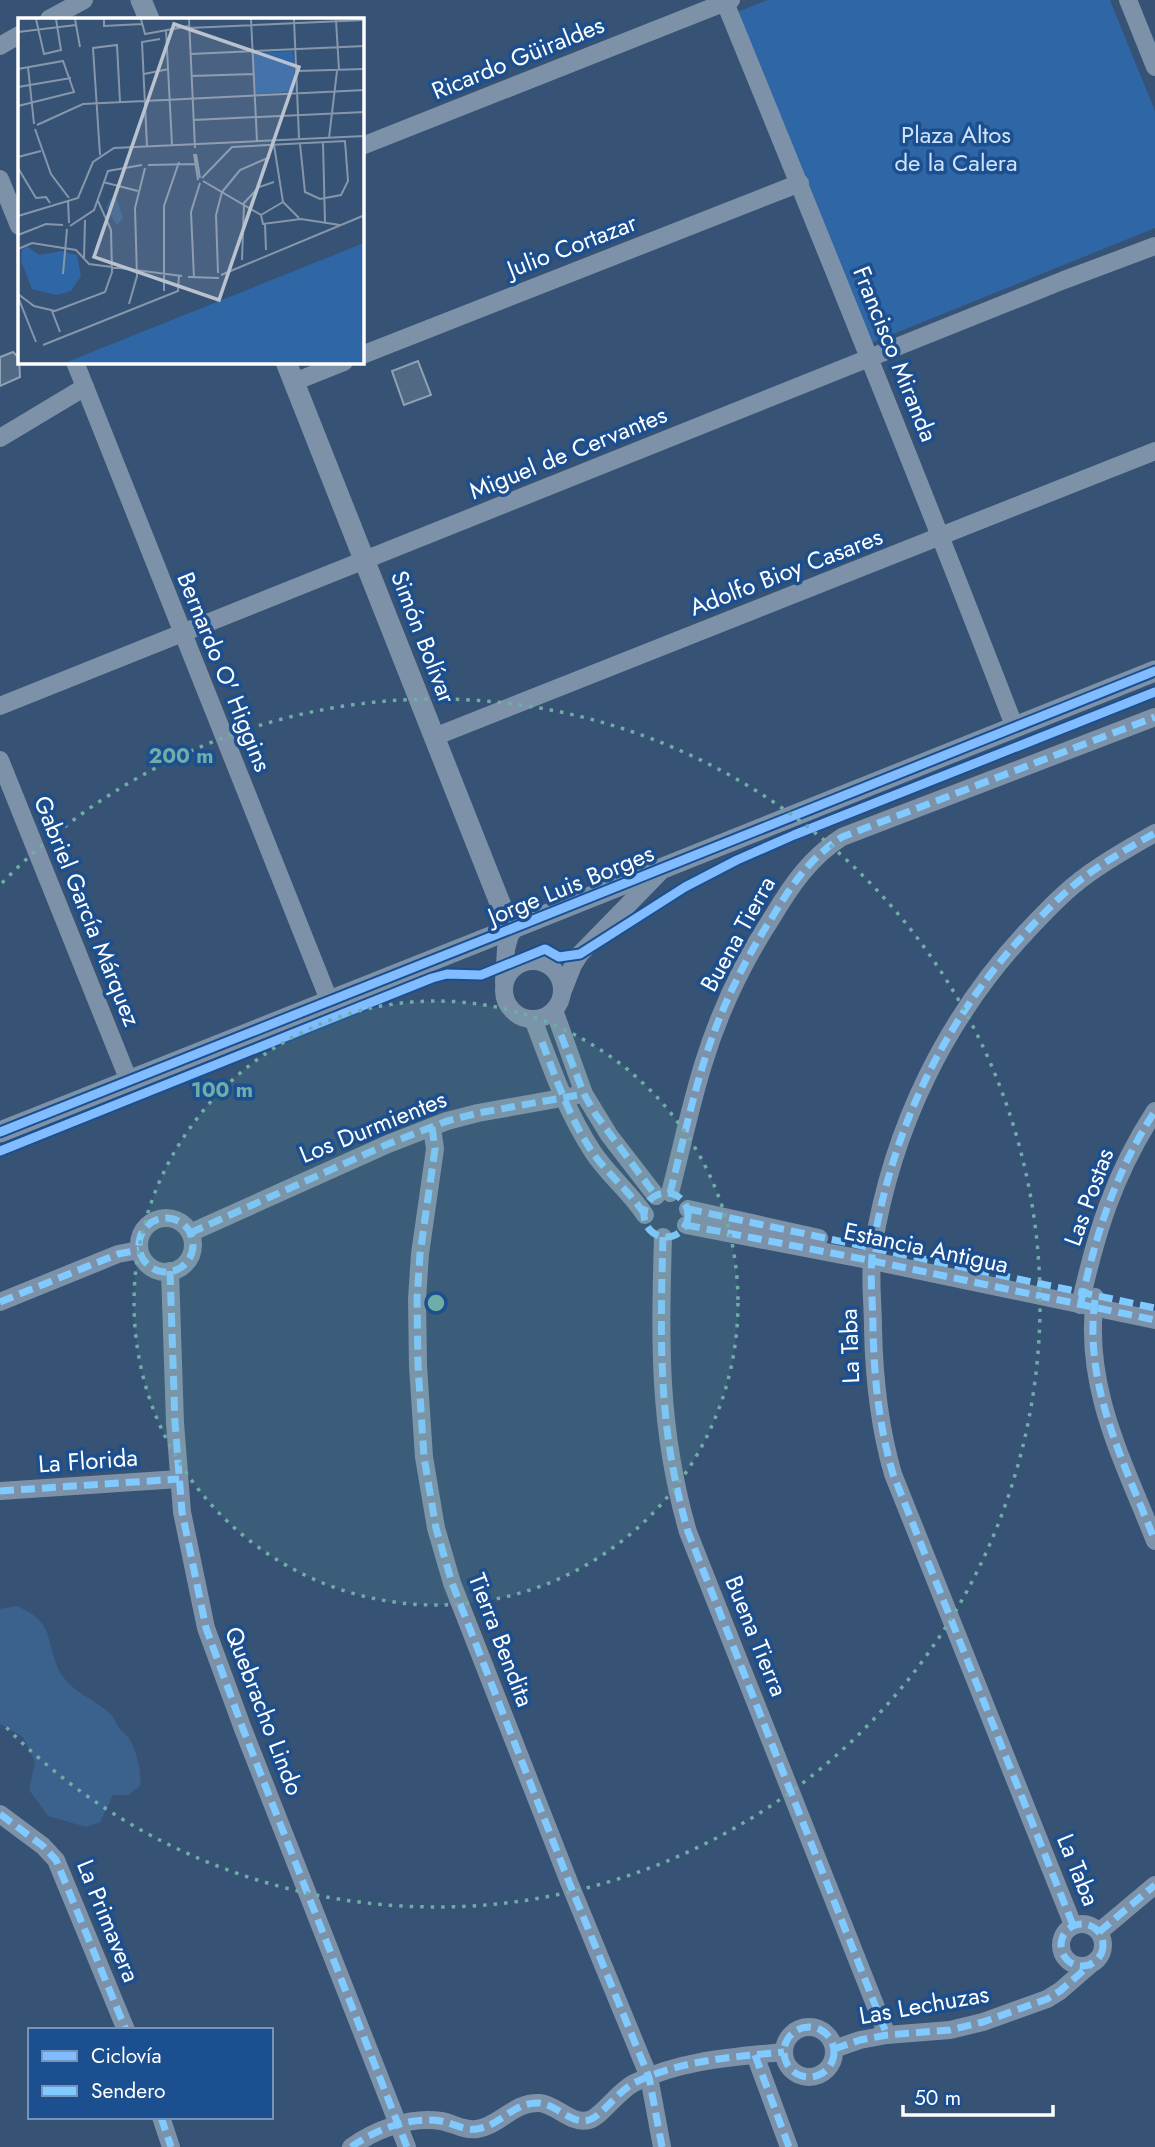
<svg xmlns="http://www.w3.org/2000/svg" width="1155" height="2147" font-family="Jost,sans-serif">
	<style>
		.green { fill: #2f66a5 }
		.water { fill: #3b618d }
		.building { fill: #526984; stroke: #92a2b6; stroke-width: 2 }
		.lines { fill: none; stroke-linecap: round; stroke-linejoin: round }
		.minor { stroke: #7d92a8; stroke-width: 18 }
		.tertiary { stroke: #7d92a8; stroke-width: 21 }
		.quiet { stroke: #80caff; stroke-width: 7; stroke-dasharray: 14 7; stroke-linecap: butt }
		.cycleway-casing { stroke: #1b4f8f; stroke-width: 13 }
		.cycleway { stroke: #80bcff; stroke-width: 9 }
		.ring { fill: none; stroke: #6fada8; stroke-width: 3.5; stroke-dasharray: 3.5 7 }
		.labels { text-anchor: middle; stroke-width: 7; stroke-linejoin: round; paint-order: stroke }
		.street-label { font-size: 24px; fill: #fff; stroke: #1b4f8f }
		.park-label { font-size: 24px; fill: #cfe3fa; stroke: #1b4f8f }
		.inset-road { fill: none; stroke: #8697ac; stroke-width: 2 }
		.view { fill: #b9c2ce; fill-opacity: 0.15; stroke: #b9c2ce; stroke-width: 3.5 }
		.inset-edge { fill: none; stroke: #fff; stroke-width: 3.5 }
		.centre { fill: #6fada8; stroke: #1b4f8f; stroke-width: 3.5 }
		.ring-label { font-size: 21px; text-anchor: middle; font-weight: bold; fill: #6fada8; stroke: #1b4f8f; stroke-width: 7; stroke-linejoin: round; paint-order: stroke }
	</style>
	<rect width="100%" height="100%" fill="#365274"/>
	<!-- green -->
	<polygon class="green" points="768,0 1110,0 1155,111 1155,228 871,343 737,12"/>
	<!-- water -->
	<path class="water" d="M 16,1606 C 60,1622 43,1649 64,1678 C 76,1694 97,1701 111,1714 C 114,1718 116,1724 119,1728 C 122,1732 128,1735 130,1740 C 137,1752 142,1773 140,1786 L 128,1795 L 113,1795 L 100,1822 L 86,1827 L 48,1816 L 29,1790 L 35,1762 L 23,1737 L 0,1724 L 0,1609 Z"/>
	<!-- building -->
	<g class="building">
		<polygon points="13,352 19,358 20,377 0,386 0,357"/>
		<polygon points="418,361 431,395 404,405 392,371"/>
	</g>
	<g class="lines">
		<!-- minor -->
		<g class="minor">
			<path d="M 724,0 C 823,242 921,484 1015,728"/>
			<polyline points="1128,0 1155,67"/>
			<polyline points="49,19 84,0"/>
			<polyline points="0,46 19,35"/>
			<polyline points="362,146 731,0"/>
			<polyline points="0,179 19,226"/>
			<polyline points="362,355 800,183"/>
			<polyline points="75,362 329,1000"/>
			<polyline points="294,382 344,362"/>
			<polyline points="0,438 85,387"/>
			<polyline points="0,706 1064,280 1155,246"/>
			<polyline points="434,737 1155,451"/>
			<polyline points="0,760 129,1081"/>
			<circle cx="533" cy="990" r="29"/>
			<polyline points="504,982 506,949 511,931"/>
			<polyline points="562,993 573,965 580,954 660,872"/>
			<polyline points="554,1010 584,1094 609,1135 656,1196"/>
			<path d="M 533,1019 C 550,1064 566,1111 593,1152 C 608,1175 630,1192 645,1215"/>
			<polyline points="432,1127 435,1149 420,1254 417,1299 418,1366 424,1457 436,1528 452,1583 569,1882 649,2077 662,2147"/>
			<path d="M 670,1193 C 681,1151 690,1107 703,1065 C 719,1012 743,962 773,916 C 792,884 811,857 842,837 L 1155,717"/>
			<polyline points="688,1209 819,1238"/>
			<circle cx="166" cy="1245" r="27"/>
			<polyline points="686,1225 873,1261 1155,1320"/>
			<polyline points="190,1233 388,1144 447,1121 478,1113 584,1094"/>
			<path d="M 663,1237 C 660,1343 658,1428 688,1532 L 887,2035"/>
			<polyline points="170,1271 175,1423 182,1512 206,1628 243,1729 407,2147"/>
			<path d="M 1095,1297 C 1083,1387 1123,1460 1155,1541"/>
			<polyline points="0,1302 118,1254 139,1250"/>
			<path d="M 1080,1305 C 1096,1233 1114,1174 1155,1111"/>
			<polyline points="0,1491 179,1479"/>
			<polyline points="0,1814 43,1846 56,1860 126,2030"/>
			<circle cx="1082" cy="1945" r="21"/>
			<path d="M 1073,1925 L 893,1474 C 879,1426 874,1378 873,1328 C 873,1302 869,1274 873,1248 C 892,1128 946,1017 1029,929 C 1047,910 1066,890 1087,875 C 1109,859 1132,846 1155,833"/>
			<polyline points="1099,1932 1155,1885"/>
			<circle cx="809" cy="2052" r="25"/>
			<polyline points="834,2049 860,2040 887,2035 950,2030 983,2022 1047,1999 1060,1991 1090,1965"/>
			<polyline points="755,2055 789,2147"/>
			<polyline points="161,2117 171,2147"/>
			<path d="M 351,2147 C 375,2130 410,2116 441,2121 C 453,2123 464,2131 477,2129 C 500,2126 514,2101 540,2103 C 557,2105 572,2125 589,2120 C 602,2116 617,2092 634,2083 C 680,2060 733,2057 784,2052"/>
		</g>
		<!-- tertiary -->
		<g class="tertiary">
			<polyline points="141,0 149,19"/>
			<polyline points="286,362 511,931"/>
			<path d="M 0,1132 C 385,979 771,826 1155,671"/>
		</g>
		<!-- quiet -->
		<g class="quiet">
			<polyline points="561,1035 584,1094 596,1115 656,1196"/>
			<path d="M 542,1042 C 557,1081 571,1122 595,1156 C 611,1177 631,1193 645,1215"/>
			<polyline points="432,1127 435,1149 420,1254 417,1299 418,1366 424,1457 436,1528 452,1583 569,1882 649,2077 662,2147"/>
			<path d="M 670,1193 C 681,1151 690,1107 703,1065 C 719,1012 743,962 773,916 C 792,884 811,857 842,837 L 1155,717"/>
			<circle cx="666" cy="1215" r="22"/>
			<polyline points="688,1209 1155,1308"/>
			<circle cx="166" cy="1245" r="27"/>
			<polyline points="686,1225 873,1261 1155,1320"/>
			<polyline points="190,1233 388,1144 447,1121 478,1113 584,1094"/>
			<path d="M 663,1237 C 660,1343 658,1428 688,1532 L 887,2035"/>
			<polyline points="170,1271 175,1423 182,1512 206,1628 243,1729 407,2147"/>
			<path d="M 1095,1300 C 1083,1386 1125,1464 1155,1541"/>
			<polyline points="0,1302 118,1254 139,1250"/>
			<path d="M 1081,1302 C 1097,1231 1115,1173 1155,1111"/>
			<polyline points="0,1491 179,1479"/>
			<polyline points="0,1814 43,1846 56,1860 126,2030"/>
			<circle cx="1082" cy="1945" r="21"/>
			<path d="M 1073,1925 L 893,1474 C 879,1426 874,1378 873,1328 C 873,1302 869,1274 873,1248 C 892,1128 946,1017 1029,929 C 1047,910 1066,890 1087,875 C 1109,859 1132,846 1155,833"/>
			<polyline points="1099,1932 1155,1885"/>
			<circle cx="809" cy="2052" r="25"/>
			<polyline points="834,2049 860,2040 887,2035 950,2030 983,2022 1047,1999 1060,1991 1090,1965"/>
			<polyline points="755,2055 789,2147"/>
			<polyline points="161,2117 171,2147"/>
			<path d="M 351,2147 C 375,2130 410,2116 441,2121 C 453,2123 464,2131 477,2129 C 500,2126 514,2101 540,2103 C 557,2105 572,2125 589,2120 C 602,2116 617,2092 634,2083 C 680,2060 733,2057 784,2052"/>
		</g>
		<defs>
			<g id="cycleway">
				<path d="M 0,1132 C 385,979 771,826 1155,671"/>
				<polyline points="0,1151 432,978 447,974 481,975 545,949 559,957 580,954 685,887 737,860 794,835 1155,692"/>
			</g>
		</defs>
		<!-- cycleway casing -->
		<use href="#cycleway" class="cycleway-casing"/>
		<!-- cycleway -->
		<use href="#cycleway" class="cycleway"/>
	</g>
	<!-- distance rings -->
	<circle cx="436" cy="1303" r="302" fill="#6fada8" fill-opacity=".12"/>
	<g class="ring">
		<circle cx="436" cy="1303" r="302"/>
		<path d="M2 883A604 604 0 1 1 2 1723"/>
	</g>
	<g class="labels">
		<!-- street labels -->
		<g class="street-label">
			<text transform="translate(518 58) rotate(-22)" y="8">Ricardo Güiraldes</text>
			<text transform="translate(572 246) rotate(-21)" y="8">Julio Cortazar</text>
			<text transform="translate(895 354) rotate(68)" y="8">Francisco Miranda</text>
			<text transform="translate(568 453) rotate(-22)" y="8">Miguel de Cervantes</text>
			<text transform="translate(786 572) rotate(-21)" y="8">Adolfo Bioy Casares</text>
			<text transform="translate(423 637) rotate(69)" y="8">Simón Bolívar</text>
			<text transform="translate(224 672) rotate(68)" y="8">Bernardo O' Higgins</text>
			<text transform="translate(571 885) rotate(-22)" y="8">Jorge Luis Borges</text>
			<text transform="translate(87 911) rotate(68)" y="8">Gabriel García Márquez</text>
			<text transform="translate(738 934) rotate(-61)" y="8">Buena Tierra</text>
			<text transform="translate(373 1127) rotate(-22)" y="8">Los Durmientes</text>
			<text transform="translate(1089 1197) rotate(-70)" y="8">Las Postas</text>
			<text transform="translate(926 1248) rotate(12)" y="8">Estancia Antigua</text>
			<text transform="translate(850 1346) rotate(-92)" y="8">La Taba</text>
			<text transform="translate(88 1461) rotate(-4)" y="8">La Florida</text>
			<text transform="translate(756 1636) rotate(68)" y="8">Buena Tierra</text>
			<text transform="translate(501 1640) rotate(69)" y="8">Tierra Bendita</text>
			<text transform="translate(264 1711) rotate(69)" y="8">Quebracho Lindo</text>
			<text transform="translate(1078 1870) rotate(68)" y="8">La Taba</text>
			<text transform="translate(108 1921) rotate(68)" y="8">La Primavera</text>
			<text transform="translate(924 2005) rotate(-10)" y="8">Las Lechuzas</text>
		</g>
		<!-- park labels -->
		<g class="park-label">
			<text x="956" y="143">Plaza Altos<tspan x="956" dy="28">de la Calera</tspan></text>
		</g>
	</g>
	<!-- overview -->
	<g transform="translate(18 18)">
		<rect width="346" height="346" fill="#365274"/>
		<path d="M 275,33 L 278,73 L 238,76 L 235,35 ZM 346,225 L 346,346 L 44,346 ZM 9,228 L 21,237 L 44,233 L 59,237 L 63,258 L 53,273 L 39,277 L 14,271 L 3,243 L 4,232 Z" fill="#2f66a5"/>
		<path d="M 92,181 L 99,182 L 105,200 L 99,207 L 88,190 Z" fill="#3b618d"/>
		<path class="inset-road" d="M 18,1 L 26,36 L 43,32 L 38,1M 57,1 L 62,29M 86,1 L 86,8 L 124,6M 123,1 L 127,16 L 171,8M 171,1 L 177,130M 233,1 L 239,123M 276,1 L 281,120M 318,2 L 321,52M 171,10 L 347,2M 148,12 L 154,127M 0,14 L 58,7M 172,36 L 347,28M 10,49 L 16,106M 0,51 L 45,43 L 56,74 L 0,88M 279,53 L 347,51M 126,56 L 151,51M 173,58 L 236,56M 0,69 L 53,60M 175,102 L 347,94M 19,107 L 65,86 L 347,72M 17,111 L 33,156 L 51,180M 311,120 L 319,53M 305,125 L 307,205M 256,127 L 265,184 L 281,200M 129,128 L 124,24 L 142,21M 176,136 L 180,162M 178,136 L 182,160M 82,137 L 75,30 L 99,27 L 102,84M 0,139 L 23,133M 130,147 L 178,146M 0,150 L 18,180 L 28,179 L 32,185M 184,160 L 214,129 L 327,123 L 330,163 L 323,177 L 302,181 L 287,174 L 282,126M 185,163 L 243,197 L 245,206 L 283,201 L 322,207M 85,164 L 120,173M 50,182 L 51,205M 225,186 L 241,169 L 256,164M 243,197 L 265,184M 0,198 L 60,180 L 75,144 L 96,130 L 347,118M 247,206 L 248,232M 52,208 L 76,192 L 90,153 L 124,147M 0,217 L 28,206 L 45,207M 0,231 L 14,225 L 58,232 L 71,246 L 164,258M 66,241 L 67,202M 224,242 L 226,187M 200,255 L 198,197 L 204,174 L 222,152 L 252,139M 45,256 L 49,211M 203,257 L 347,197M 170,259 L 201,260M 176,260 L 173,194 L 182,165M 146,273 L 146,188 L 161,144M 0,276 L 16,288 L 37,293 L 87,274 L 94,254 L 93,212 L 80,183M 0,279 L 18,324M 111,286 L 119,258 L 117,190 L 127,150M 34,293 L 42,314M 25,327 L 160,273 L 161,257"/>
		<path class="view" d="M 156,6 L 281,49 L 201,282 L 76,239 Z"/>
		<rect width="346" height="346" class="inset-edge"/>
	</g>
	<circle cx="436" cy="1303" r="10" class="centre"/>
	<g class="ring-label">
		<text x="181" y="763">200 m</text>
		<text x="222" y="1097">100 m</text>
	</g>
	<!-- legend -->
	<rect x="28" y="2028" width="245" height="91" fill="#1b4f8f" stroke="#7695bc" stroke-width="2"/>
	<rect x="42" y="2051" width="35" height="10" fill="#80bcff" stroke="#7695bc" stroke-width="2"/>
	<text x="91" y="2063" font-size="21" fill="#ffffff">Ciclovía</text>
	<rect x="42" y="2086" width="35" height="10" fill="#80caff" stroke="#7695bc" stroke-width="2"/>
	<text x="91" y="2098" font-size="21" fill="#ffffff">Sendero</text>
	<!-- scale -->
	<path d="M903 2105v10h150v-10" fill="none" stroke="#ffffff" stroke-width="3.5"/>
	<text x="914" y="2105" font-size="21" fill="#ffffff" stroke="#1b4f8f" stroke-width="5" paint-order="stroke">50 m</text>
</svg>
